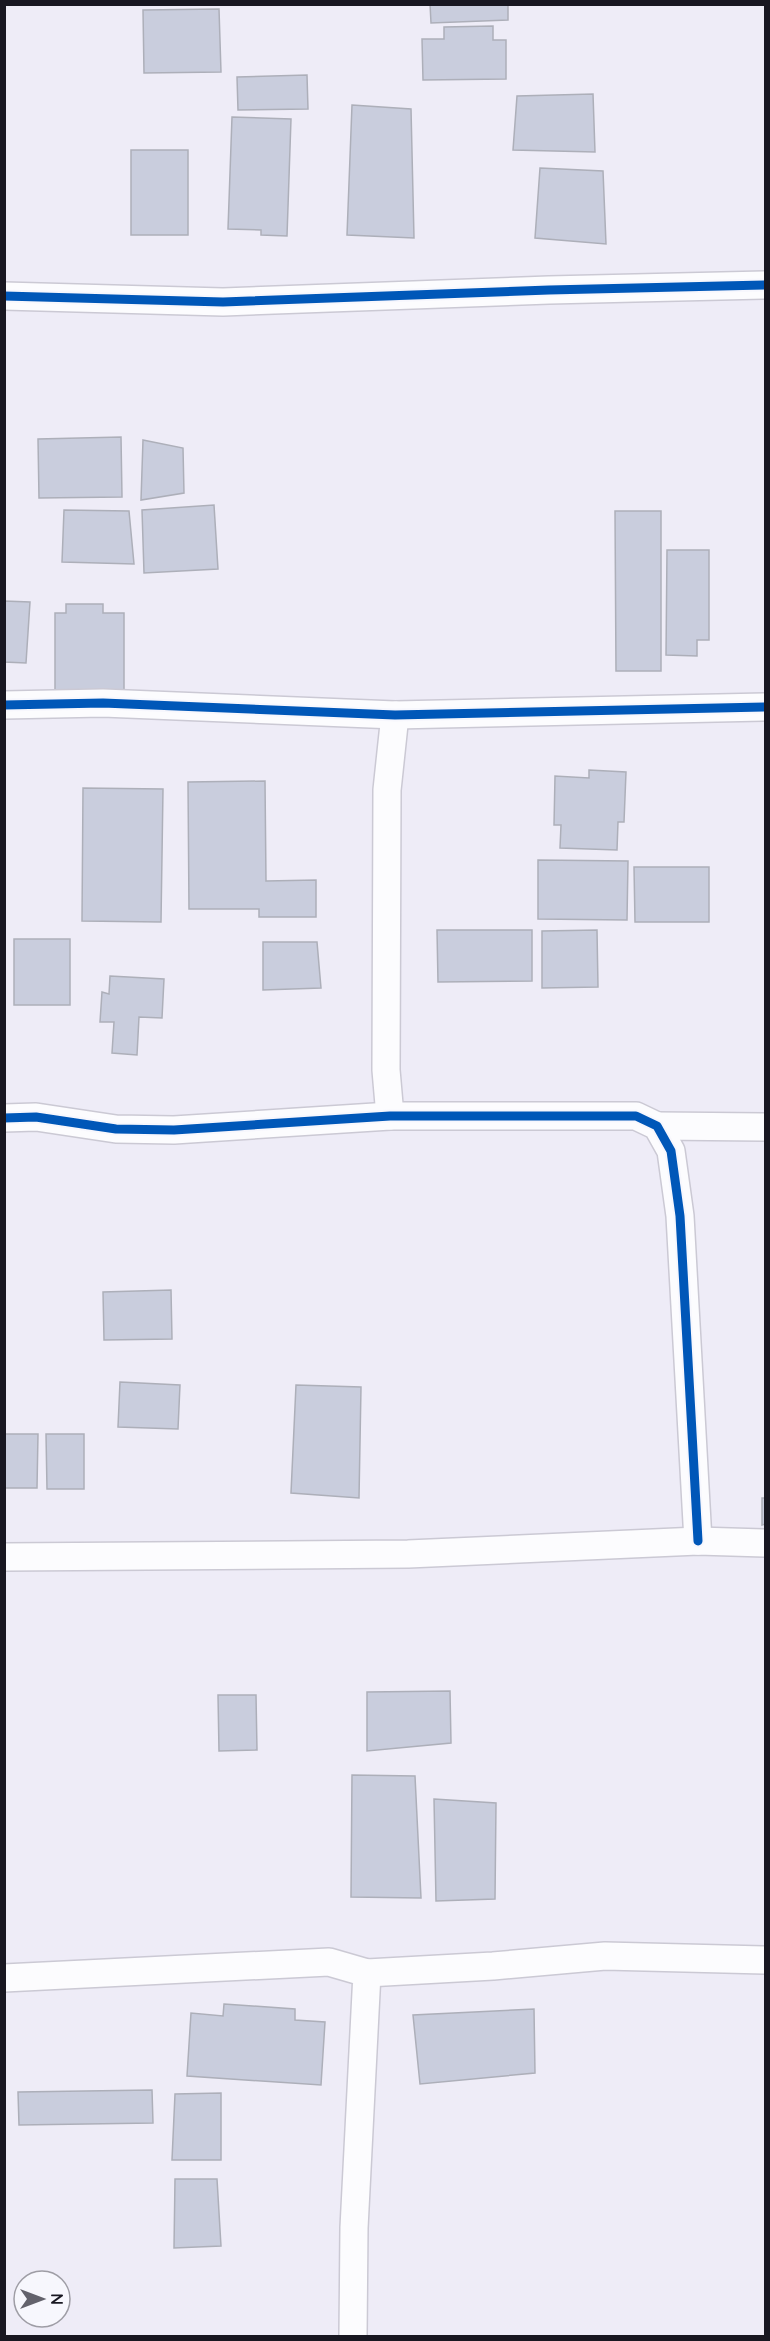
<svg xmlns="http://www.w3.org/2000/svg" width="770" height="2341" font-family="Quicksand,sans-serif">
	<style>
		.building { fill: #c9cddd; stroke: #adafb9; stroke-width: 1.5 }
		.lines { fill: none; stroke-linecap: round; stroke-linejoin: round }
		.street-casing { stroke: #cbc9d4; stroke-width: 30 }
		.street { stroke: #fcfcfe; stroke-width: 27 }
		.cycleway-casing { stroke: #f7f7fd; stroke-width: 13 }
		.cycleway { stroke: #0057b8; stroke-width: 9 }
	</style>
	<rect width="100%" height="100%" fill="#eeecf7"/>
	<!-- building -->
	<g class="building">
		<polygon points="430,4 508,4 508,20 431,23"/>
		<polygon points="219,9 221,72 144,73 143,10"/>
		<polygon points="493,26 493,40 506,40 506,79 423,80 422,39 444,39 444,27"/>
		<polygon points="307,75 308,109 238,110 237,77"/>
		<polygon points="593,94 595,152 513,150 517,96"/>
		<polygon points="352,105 411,109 414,238 347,235"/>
		<polygon points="232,117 291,119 287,236 261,235 261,230 228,229"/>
		<rect x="131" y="150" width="57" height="85"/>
		<polygon points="540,168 603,171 606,244 535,238"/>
		<polygon points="121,437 122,497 39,498 38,439"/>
		<polygon points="143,440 183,448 184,493 141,500"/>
		<polygon points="214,505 218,569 144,573 142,510"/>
		<polygon points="64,510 129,511 134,564 62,562"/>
		<polygon points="615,511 661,511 661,671 616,671"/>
		<polygon points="667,550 709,550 709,640 697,640 697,656 666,655"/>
		<polygon points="4,601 30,602 26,663 4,662"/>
		<polygon points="66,604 103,604 103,613 124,613 124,691 55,691 55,613 66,613"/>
		<polygon points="589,770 626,772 624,822 618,822 617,850 560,848 561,825 554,825 555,776 589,778"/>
		<polygon points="265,781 266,881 316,880 316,917 259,917 259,909 189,909 188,782"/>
		<polygon points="83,788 163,789 161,922 82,921"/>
		<polygon points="538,860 628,861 627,920 538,919"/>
		<polygon points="634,867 709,867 709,922 635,922"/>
		<polygon points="437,930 532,930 532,981 438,982"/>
		<polygon points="597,930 598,987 542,988 542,931"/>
		<rect x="14" y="939" width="56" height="66"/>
		<polygon points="263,942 317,942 321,988 263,990"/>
		<polygon points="110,976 164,979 162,1018 139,1017 137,1055 112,1053 114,1022 100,1022 102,992 109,994"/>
		<polygon points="171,1290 172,1339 104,1340 103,1292"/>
		<polygon points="120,1382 180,1385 178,1429 118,1427"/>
		<polygon points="296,1385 361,1387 359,1498 291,1493"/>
		<polygon points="4,1434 38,1434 37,1488 4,1488"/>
		<polygon points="46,1434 84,1434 84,1489 47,1489"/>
		<polygon points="762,1498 766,1498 766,1524 762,1525"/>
		<polygon points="450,1691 451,1743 367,1751 367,1692"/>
		<polygon points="218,1695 256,1695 257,1750 219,1751"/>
		<polygon points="352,1775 415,1776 421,1898 351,1897"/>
		<polygon points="434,1799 496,1803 495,1899 436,1901"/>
		<polygon points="224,2004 295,2009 295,2020 325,2022 321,2085 187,2076 191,2013 223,2016"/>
		<polygon points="534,2009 535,2073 420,2084 413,2015"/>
		<polygon points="152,2090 153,2123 19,2125 18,2092"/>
		<polygon points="221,2093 221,2160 172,2160 175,2094"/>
		<polygon points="175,2179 217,2179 221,2246 174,2248"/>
	</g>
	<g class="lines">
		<defs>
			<g id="street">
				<polyline points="4,296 223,302 549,290 766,285"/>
				<polyline points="4,705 103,703 395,715 766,707"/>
				<polyline points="390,1116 386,1070 387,790 395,715"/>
				<polyline points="4,1118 36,1117 116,1129 174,1130 390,1116 636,1116 657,1126 671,1151 680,1216 698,1541"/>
				<polyline points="657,1126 766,1127"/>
				<polyline points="4,1557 408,1554 698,1541 766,1543"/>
				<polyline points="367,1973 493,1966 605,1956 766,1960"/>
				<polyline points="4,1978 329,1962 367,1973 354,2228 353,2336"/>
			</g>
		</defs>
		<!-- street casing -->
		<use href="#street" class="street-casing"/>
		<!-- street -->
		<use href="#street" class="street"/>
		<defs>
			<g id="cycleway">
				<polyline points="4,296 223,302 549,290 766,285"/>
				<polyline points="4,705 103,703 395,715 766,707"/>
				<polyline points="4,1118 36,1117 116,1129 174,1130 390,1116 636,1116 657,1126 671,1151 680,1216 698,1541"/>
			</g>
		</defs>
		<!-- cycleway casing -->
		<use href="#cycleway" class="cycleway-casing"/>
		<!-- cycleway -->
		<use href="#cycleway" class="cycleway"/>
	</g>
	<!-- border -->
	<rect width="770" height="2341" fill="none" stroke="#181721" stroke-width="12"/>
	<!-- north arrow -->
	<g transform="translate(42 2299) rotate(90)"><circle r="28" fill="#f7f7fd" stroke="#9e9da5" stroke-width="1.5"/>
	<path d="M0-4.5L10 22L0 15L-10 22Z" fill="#63626c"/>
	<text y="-9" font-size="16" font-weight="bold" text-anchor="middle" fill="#181721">N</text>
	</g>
</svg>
